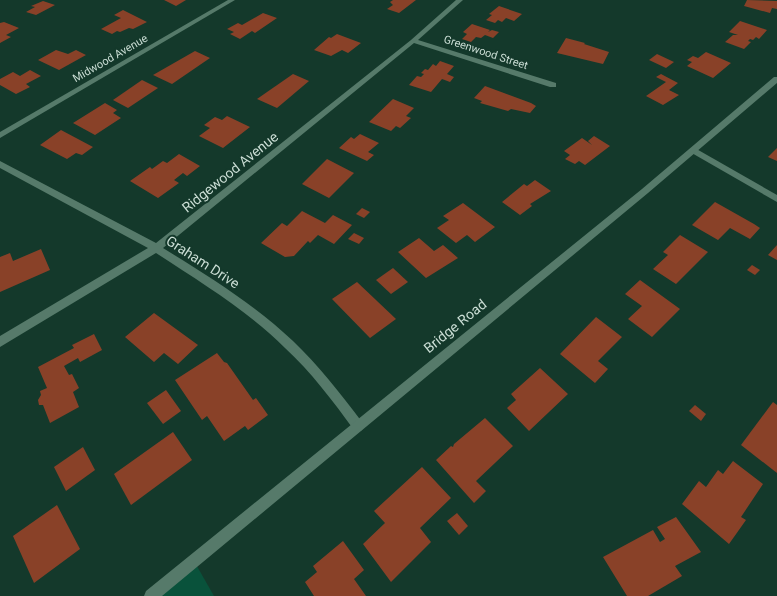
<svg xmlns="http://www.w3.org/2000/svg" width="777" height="596" font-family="Roboto,sans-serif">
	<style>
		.green { fill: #09523b }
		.building { fill: #894128 }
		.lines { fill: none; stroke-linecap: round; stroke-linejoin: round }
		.minor { fill: #567a6a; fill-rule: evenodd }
		.tertiary { fill: #567a6a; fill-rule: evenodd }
		.labels { text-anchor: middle; stroke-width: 4; stroke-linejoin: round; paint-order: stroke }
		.far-street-label { font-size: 11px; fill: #cbded5; stroke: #14392b }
		.street-label { font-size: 14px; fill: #cbded5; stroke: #14392b }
	</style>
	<rect width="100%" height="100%" fill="#14392b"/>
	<!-- green -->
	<polygon class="green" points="194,561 214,596 151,596"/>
	<!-- building -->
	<g class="building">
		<polygon points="164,0 186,0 176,6"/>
		<polygon points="393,0 416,0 399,13 387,9 393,5 390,2"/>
		<polygon points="747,0 777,1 777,9 772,8 770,13 744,6"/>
		<polygon points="43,1 55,5 36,15 26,12 35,7 31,6"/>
		<polygon points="499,6 522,14 514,21 506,18 502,22 498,20 495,23 486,20 492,15 489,14"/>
		<polygon points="123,10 147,22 133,29 129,28 120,32 117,31 112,34 101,29 121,18 114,15"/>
		<polygon points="263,13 277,18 255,33 252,31 240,39 230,34 234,32 227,29 238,23 242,25"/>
		<polygon points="740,21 767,30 759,39 756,37 753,40 750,39 748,41 751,42 744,49 725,42 733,35 738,35 729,32"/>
		<polygon points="4,22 19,28 6,35 11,37 0,43 0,23"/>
		<polygon points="472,24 490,30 488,32 492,30 499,32 493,38 485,35 481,38 476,37 471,42 462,39 467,34 463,32"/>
		<polygon points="337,34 361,43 348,53 342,50 331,56 314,50 329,37 331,38"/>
		<polygon points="566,38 585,43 584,44 609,52 603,64 557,53"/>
		<polygon points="56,50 68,54 76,50 86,55 59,70 38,60"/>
		<polygon points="195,51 210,58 172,84 153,75"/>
		<polygon points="706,52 731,63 713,78 687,66 692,62 687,60 693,56 698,58"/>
		<polygon points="657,54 674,62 666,68 649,60"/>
		<polygon points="440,61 454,66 447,74 454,77 450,82 442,79 431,92 409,85 417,76 421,77 424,74 421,73 425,69 428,70 433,64 436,66"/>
		<polygon points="30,70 41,76 26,84 30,87 16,94 0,85 0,79 13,72 20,76"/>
		<polygon points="293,74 309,81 277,108 257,99"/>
		<polygon points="661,74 678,83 669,90 679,95 663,105 646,96 666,82 656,77"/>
		<polygon points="142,80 158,88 128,108 113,100"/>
		<polygon points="485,86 531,103 536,106 530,113 511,109 508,111 480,103 482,101 474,98"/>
		<polygon points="393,99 414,108 406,116 411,118 400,128 396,126 391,131 369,122"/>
		<polygon points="105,103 117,110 113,113 121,118 95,135 73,123"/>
		<polygon points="227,116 250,127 223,148 199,136 210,128 204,125 215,117 222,120"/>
		<polygon points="61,130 93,147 82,155 76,153 67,159 40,145"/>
		<polygon points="360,134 379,143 368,152 374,155 367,161 339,148 351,137 354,139"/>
		<polygon points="594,136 610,146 585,165 579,161 575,164 565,159 570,155 564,151 582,138 592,145 588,141"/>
		<polygon points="777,148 777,161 768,157"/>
		<polygon points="179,154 200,166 187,176 183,173 174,180 179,183 158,198 130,181 150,167 152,169 163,161 167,163"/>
		<polygon points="327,159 354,173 329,198 302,184"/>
		<polygon points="535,180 551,191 530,204 532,206 520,215 502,202 524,184 527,186"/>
		<polygon points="715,202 754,224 760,228 750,239 730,228 718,240 692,225"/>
		<polygon points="463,203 495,227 475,242 467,235 456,243 437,228 449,220 443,216"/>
		<polygon points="362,208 370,212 364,218 356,214"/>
		<polygon points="302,211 325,223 333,215 352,225 334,244 318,235 310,243 308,241 294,256 285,257 261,243 282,223 287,226"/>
		<polygon points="354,233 364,238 359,244 348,239"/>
		<polygon points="680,235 708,252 676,284 653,269 668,255 663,252"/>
		<polygon points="419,238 434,251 443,245 458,258 426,278 398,252"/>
		<polygon points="777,245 777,260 768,255"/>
		<polygon points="41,249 50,270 0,292 0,257 10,253 13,261"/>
		<polygon points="752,265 760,270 755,275 747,270"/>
		<polygon points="393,268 408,282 391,294 376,280"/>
		<polygon points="640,280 680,309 652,337 628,319 642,306 625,294"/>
		<polygon points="357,282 396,319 370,338 332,299"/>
		<polygon points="154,313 198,345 178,364 164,353 154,362 125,337"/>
		<polygon points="596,317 622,337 598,361 608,369 595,383 560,354"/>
		<polygon points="94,334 102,350 80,362 78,358 64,366 69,375 72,374 79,388 73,392 79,407 50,423 43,405 39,405 38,400 41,395 40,391 47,388 38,367 74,348 72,345"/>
		<polygon points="217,353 224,362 227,363 253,400 256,398 268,415 248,430 245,426 224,441 207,416 202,420 175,380"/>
		<polygon points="540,368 568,394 529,431 507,408 516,400 511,394"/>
		<polygon points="166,390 181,411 163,424 147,403"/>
		<polygon points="773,402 777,405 777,473 741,445"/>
		<polygon points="695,405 706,414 701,421 689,411"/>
		<polygon points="485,418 513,446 476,481 486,491 474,503 436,460 451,446 453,447 454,444"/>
		<polygon points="173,432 192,460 131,505 114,474"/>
		<polygon points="83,447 95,470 66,491 54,467"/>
		<polygon points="733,461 763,484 741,517 746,520 729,544 682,504 699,481 706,487 718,470 723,474"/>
		<polygon points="422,467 451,498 420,528 431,542 391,582 363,544 385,523 374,511"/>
		<polygon points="57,505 80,549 34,583 13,536"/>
		<polygon points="457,513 468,526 459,535 447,521"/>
		<polygon points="676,517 701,552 675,566 682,576 648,596 627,596 603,557 653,530 660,542 665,539 657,527"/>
		<polygon points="343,541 364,570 354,579 366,596 314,596 305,582 317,572 313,566"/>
	</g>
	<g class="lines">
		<!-- minor -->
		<g class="minor">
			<polygon points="228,0 235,0 0,138 0,132"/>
			<path d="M 456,0 L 463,0 L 418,40 L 556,83 L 556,87 L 550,87 L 414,43 L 163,248 C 208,276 254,304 293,341 C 318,365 341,394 362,422 L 364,426 L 362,430 L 358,432 L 354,430 C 333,401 311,372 285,348 C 247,310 200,282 156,253 L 0,347 L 0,336 L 148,248 L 0,168 L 0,161 L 156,243 L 411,40 Z"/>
			<polygon points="693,147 777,195 777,202 690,152 689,150"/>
		</g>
		<!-- tertiary -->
		<polygon class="tertiary" points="774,77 777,77 777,83 648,193 162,596 144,596 146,591 642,189"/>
	</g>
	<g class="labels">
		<!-- far-street labels -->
		<g class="far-street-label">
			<text transform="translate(486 52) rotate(18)" y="4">Greenwood Street</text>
			<text transform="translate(110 58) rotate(-30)" y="4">Midwood Avenue</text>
		</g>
		<!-- street labels -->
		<g class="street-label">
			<text transform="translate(230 172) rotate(-39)" y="5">Ridgewood Avenue</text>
			<text transform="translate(203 262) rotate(33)" y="5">Graham Drive</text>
			<text transform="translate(455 326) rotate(-39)" y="5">Bridge Road</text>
		</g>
	</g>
</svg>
